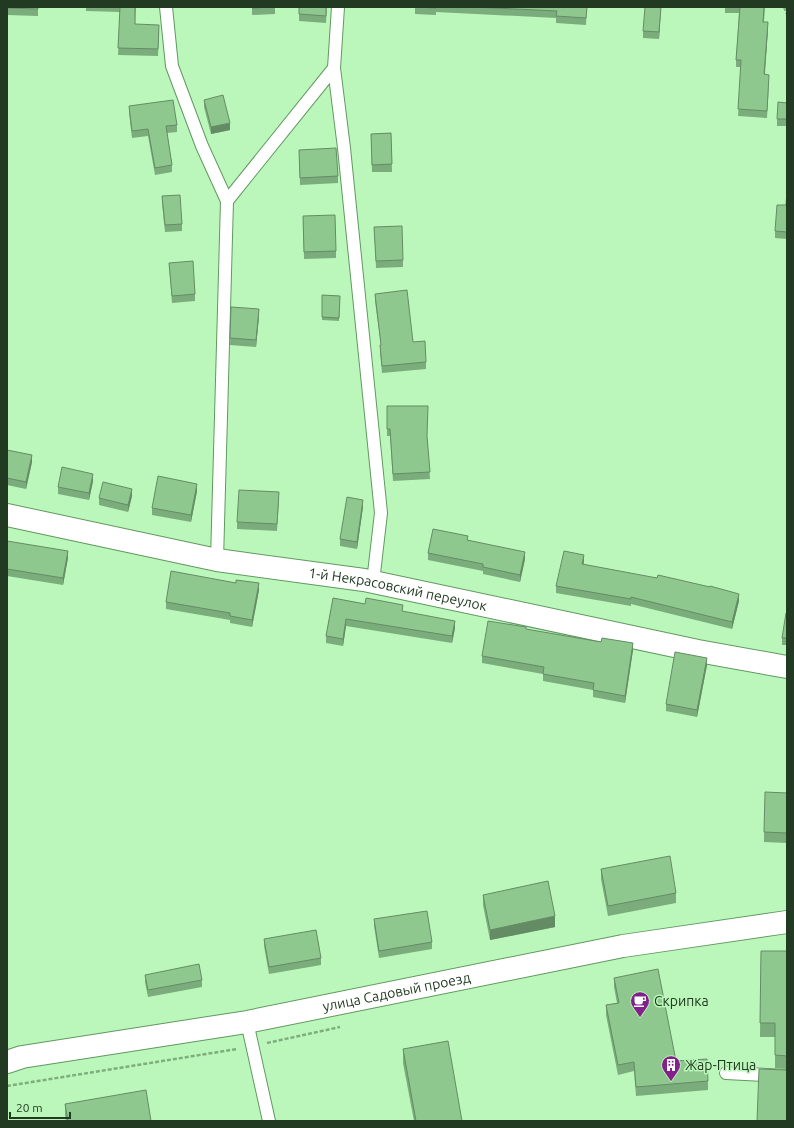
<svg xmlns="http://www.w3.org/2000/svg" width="794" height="1128" font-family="Ubuntu,sans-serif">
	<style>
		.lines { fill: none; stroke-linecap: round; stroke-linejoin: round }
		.service-casing { stroke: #619960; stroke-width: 14 }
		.minor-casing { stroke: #619960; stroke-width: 24 }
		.tertiary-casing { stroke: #619960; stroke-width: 24 }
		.path { stroke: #7fad7e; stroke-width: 2.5; stroke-dasharray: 4 2; stroke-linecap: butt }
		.service { stroke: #fff; stroke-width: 12 }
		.minor { stroke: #fff; stroke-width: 22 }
		.tertiary { stroke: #fff; stroke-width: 22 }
		.wall { fill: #7bac7b }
		.shaded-wall { fill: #648c64 }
		.building { fill: #8fc88f; stroke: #648c64 }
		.labels { text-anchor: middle; stroke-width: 3; stroke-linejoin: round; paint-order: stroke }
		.street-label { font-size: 14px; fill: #223a22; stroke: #bbf7ba }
		.poi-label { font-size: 14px; fill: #223a22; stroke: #bbf7ba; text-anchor: start }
	</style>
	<rect width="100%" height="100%" fill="#bbf7ba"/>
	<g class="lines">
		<defs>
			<g id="service">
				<polyline points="166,7 172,66 202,146 227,201 217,560"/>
				<polyline points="334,68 344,148 381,513 373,582"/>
				<polyline points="227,201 334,68 338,7"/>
				<polyline points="247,1022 269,1121"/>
				<polyline points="726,1073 787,1076"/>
			</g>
			<g id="minor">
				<path id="s1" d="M 7,515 L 217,560 L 364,580 L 698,651 L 787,667"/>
			</g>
			<g id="tertiary">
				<path id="s2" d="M 7,1062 L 22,1057 L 247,1022 L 623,946 L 787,922"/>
			</g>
		</defs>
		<!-- service casing -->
		<use href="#service" class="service-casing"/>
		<!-- minor casing -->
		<use href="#minor" class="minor-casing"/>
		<!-- tertiary casing -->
		<use href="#tertiary" class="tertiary-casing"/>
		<!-- path -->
		<g class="path">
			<polyline points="784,7 787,14"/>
			<polyline points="267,1043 340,1027"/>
			<polyline points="7,1086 237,1049"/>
		</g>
		<!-- service -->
		<use href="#service" class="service"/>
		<!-- minor -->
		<use href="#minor" class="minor"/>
		<!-- tertiary -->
		<use href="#tertiary" class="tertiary"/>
	</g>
	<!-- wall -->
	<g class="wall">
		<polygon points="7,7 38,7 38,16 7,15"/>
		<polygon points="86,7 136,7 135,24 159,32 158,56 118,55 120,12 86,11"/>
		<polygon points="206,7 223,7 223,8"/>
		<polygon points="252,7 275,7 275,14 252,15"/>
		<polygon points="327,7 326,23 299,21 299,14"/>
		<polygon points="395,7 587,7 586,25 556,23 556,18 436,12 436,15 415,14 415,8"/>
		<polygon points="661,7 659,39 643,38 643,31"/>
		<polygon points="725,7 765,7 764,22 768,29 765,74 769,82 767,118 738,116 741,67 736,67 736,60 739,13 725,13"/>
		<polygon points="204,100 230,130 211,134 204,107"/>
		<polygon points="787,103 787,126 777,126 777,119"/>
		<polygon points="129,106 177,125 177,132 167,133 172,165 172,172 155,175 148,136 132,138 129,113"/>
		<polygon points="391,133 392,172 372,172 371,134"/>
		<polygon points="299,150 338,176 338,183 300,185"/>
		<polygon points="787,190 787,239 775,238 775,231 786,205"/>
		<polygon points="162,196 182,224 182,231 165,232 162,203"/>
		<polygon points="303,216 336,251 336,258 304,259"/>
		<polygon points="374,227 403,260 403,267 376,268"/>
		<polygon points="169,263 195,294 195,301 172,303"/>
		<polygon points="375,294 413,342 426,362 426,369 382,373 380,352 380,345 381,345 375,301"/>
		<polygon points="322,295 340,296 339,321 322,320"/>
		<polygon points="231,307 259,316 256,347 230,345"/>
		<polygon points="387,406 427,437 430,479 393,481 390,436 387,436"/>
		<polygon points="7,450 32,462 26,489 7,485"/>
		<polygon points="93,481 89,500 58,494 58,487"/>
		<polygon points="197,491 191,522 152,515 152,508"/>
		<polygon points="132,496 128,512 99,505 99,498"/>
		<polygon points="279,499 277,531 237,529 237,522"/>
		<polygon points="363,507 357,549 340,546 340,539"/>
		<polygon points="468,540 525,559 520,582 483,574 483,571 428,560 428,553"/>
		<polygon points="7,541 68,558 63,585 7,576"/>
		<polygon points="584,562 583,564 739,601 732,629 631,604 631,606 556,593 556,586"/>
		<polygon points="259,590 252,627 230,623 230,620 166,609 166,602"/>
		<polygon points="333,598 403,612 455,628 452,643 346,626 343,646 326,643 326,636"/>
		<polygon points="787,613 787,645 782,645 782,638"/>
		<polygon points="526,629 633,650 625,703 593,697 593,690 543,681 543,674 482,663 482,656"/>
		<polygon points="707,665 697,717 666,711 666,704"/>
		<polygon points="787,793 787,843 764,842 764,832"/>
		<polygon points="601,869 676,893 676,903 608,916 601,879"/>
		<polygon points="483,895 555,927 490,940 483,905"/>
		<polygon points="374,919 432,942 432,949 379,958 374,926"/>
		<polygon points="264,939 321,958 321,965 269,974 264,946"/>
		<polygon points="761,951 787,951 787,1069 775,1068 775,1037 760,1037"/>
		<polygon points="145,975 202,980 202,987 148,997 145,982"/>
		<polygon points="614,978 676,1061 708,1081 708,1090 636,1096 634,1071 618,1075 606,1015 606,1005 617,1003 614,987"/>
		<polygon points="403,1049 462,1121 414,1121 403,1063"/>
		<polygon points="65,1104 151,1121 66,1121 65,1115"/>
	</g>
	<!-- shaded-wall -->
	<g class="shaded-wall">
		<polygon points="661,7 659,39 659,32"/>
		<polygon points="768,22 768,29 764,81 764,74"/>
		<polygon points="230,123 230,130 211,134 211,127"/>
		<polygon points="259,309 259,316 256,347 256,340"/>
		<polygon points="32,455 32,462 26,489 26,482"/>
		<polygon points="93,474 93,481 89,500 89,493"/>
		<polygon points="197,484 197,491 191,522 191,515"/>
		<polygon points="132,489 132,496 128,512 128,505"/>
		<polygon points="363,500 363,507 357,549 357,542"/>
		<polygon points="68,551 68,558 63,585 63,578"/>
		<polygon points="525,552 525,559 520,582 520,575"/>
		<polygon points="584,555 584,562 582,571 582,564"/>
		<polygon points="259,583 259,590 252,627 252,620"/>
		<polygon points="739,594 739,601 732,629 732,622"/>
		<polygon points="346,619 346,626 343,646 343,639"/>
		<polygon points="455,621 455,628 452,643 452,636"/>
		<polygon points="633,643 633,650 625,703 625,696"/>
		<polygon points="707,658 707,665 697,717 697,710"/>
		<polygon points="555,916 555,927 490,940 490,930"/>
	</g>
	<!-- building -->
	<g class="building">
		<polygon points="7,7 38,7 38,9 7,8"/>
		<polygon points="120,7 135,7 135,24 159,25 158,49 118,48"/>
		<polygon points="252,7 275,7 252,8"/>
		<polygon points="299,7 326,7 326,16 299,14"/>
		<polygon points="415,7 436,7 436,8"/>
		<polygon points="473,7 587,7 586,18 556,16 557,11"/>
		<polygon points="645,7 661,7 659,32 643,31"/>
		<polygon points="740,7 764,7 763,22 768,22 764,74 769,75 767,111 738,109 741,60 736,60"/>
		<polygon points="223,95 230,123 211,127 204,100"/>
		<polygon points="173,100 177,125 166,126 172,165 155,168 148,129 132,131 129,106"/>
		<polygon points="778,102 787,103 787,119 777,119"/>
		<polygon points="391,133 392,164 372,165 371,134"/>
		<polygon points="336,148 338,176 300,178 299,150"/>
		<polygon points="787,190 787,232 775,231 777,205 786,205"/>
		<polygon points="180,195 182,224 165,225 162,196"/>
		<polygon points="335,215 336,251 304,252 303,216"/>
		<polygon points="402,226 403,260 376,261 374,227"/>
		<polygon points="193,261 195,294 172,296 169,263"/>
		<polygon points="407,290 413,342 425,341 426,362 382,366 380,345 381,345 375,294"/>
		<polygon points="322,295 340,296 339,318 322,317"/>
		<polygon points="231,307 259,309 256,340 230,338"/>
		<polygon points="387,406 428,406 427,436 430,472 393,474 390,429 387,429"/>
		<polygon points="7,450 32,455 26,482 7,478"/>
		<polygon points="62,467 93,474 89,493 58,487"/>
		<polygon points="158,476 197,484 191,515 152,508"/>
		<polygon points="103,482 132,489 128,505 99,498"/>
		<polygon points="239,490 279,492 277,524 237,522"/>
		<polygon points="347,497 363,500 357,542 340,539"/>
		<polygon points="433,529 468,536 467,540 525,552 520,575 483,567 483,564 428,553"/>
		<polygon points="7,541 68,551 63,578 7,569"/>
		<polygon points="564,551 584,555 582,564 657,578 658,575 710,587 710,586 739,594 732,622 631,597 631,599 556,586"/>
		<polygon points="171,571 236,583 236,580 259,583 252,620 230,616 230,613 166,602"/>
		<polygon points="333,598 365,604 366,598 403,605 402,611 455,621 452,636 346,619 343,639 326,636"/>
		<polygon points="786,613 787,613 787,638 782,638"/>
		<polygon points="488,621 526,627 526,629 601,642 602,638 633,643 625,696 593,690 594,683 543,674 544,667 482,656"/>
		<polygon points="675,652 707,658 697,710 666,704"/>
		<polygon points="765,792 787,793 787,833 764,832"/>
		<polygon points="670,856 676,893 608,906 601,869"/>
		<polygon points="548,881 555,916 490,930 483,895"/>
		<polygon points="427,911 432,942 379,951 374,919"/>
		<polygon points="316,930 321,958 269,967 264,939"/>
		<polygon points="761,951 787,951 787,1056 775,1055 775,1023 760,1023"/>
		<polygon points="199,964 202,980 148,990 145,975"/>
		<polygon points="658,969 676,1061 707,1059 708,1081 636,1087 634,1062 618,1065 606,1005 619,1003 614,978"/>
		<polygon points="448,1041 462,1121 416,1121 403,1049"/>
		<polygon points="759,1069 787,1070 787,1121 757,1121"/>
		<polygon points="146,1090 151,1121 68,1121 65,1104"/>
	</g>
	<!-- icons -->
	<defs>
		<symbol id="cafe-pin" viewBox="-11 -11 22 30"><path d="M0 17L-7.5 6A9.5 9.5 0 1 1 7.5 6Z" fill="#83218c" stroke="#bbf7ba"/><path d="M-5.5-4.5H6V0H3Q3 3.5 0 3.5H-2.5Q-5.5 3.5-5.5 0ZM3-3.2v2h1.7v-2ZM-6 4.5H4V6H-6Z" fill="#fff"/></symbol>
		<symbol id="building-pin" viewBox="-11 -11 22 30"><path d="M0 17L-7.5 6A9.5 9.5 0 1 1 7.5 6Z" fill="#83218c" stroke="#bbf7ba"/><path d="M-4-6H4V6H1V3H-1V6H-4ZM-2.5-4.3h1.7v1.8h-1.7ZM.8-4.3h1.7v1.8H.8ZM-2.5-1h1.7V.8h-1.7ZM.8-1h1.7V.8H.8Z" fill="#fff"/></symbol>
	</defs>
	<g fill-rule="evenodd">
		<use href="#cafe-pin" x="629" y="990" width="22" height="30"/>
		<use href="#building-pin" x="660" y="1054" width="22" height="30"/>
	</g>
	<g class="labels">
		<!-- street labels -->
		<g class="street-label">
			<text dy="5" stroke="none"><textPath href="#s1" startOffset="398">1-й Некрасовский переулок</textPath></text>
			<text dy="5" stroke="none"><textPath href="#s2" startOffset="396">улица Садовый проезд</textPath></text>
		</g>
		<!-- poi labels -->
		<g class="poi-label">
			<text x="654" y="1006">Скрипка</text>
			<text x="685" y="1070">Жар-Птица</text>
		</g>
	</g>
	<!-- border -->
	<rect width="794" height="1128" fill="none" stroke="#223a22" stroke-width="16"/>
	<!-- scale -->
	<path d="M10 1112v6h60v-6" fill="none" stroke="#223a22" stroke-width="2"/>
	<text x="16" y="1112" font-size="12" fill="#223a22" stroke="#bbf7ba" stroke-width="3" paint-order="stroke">20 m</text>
</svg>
